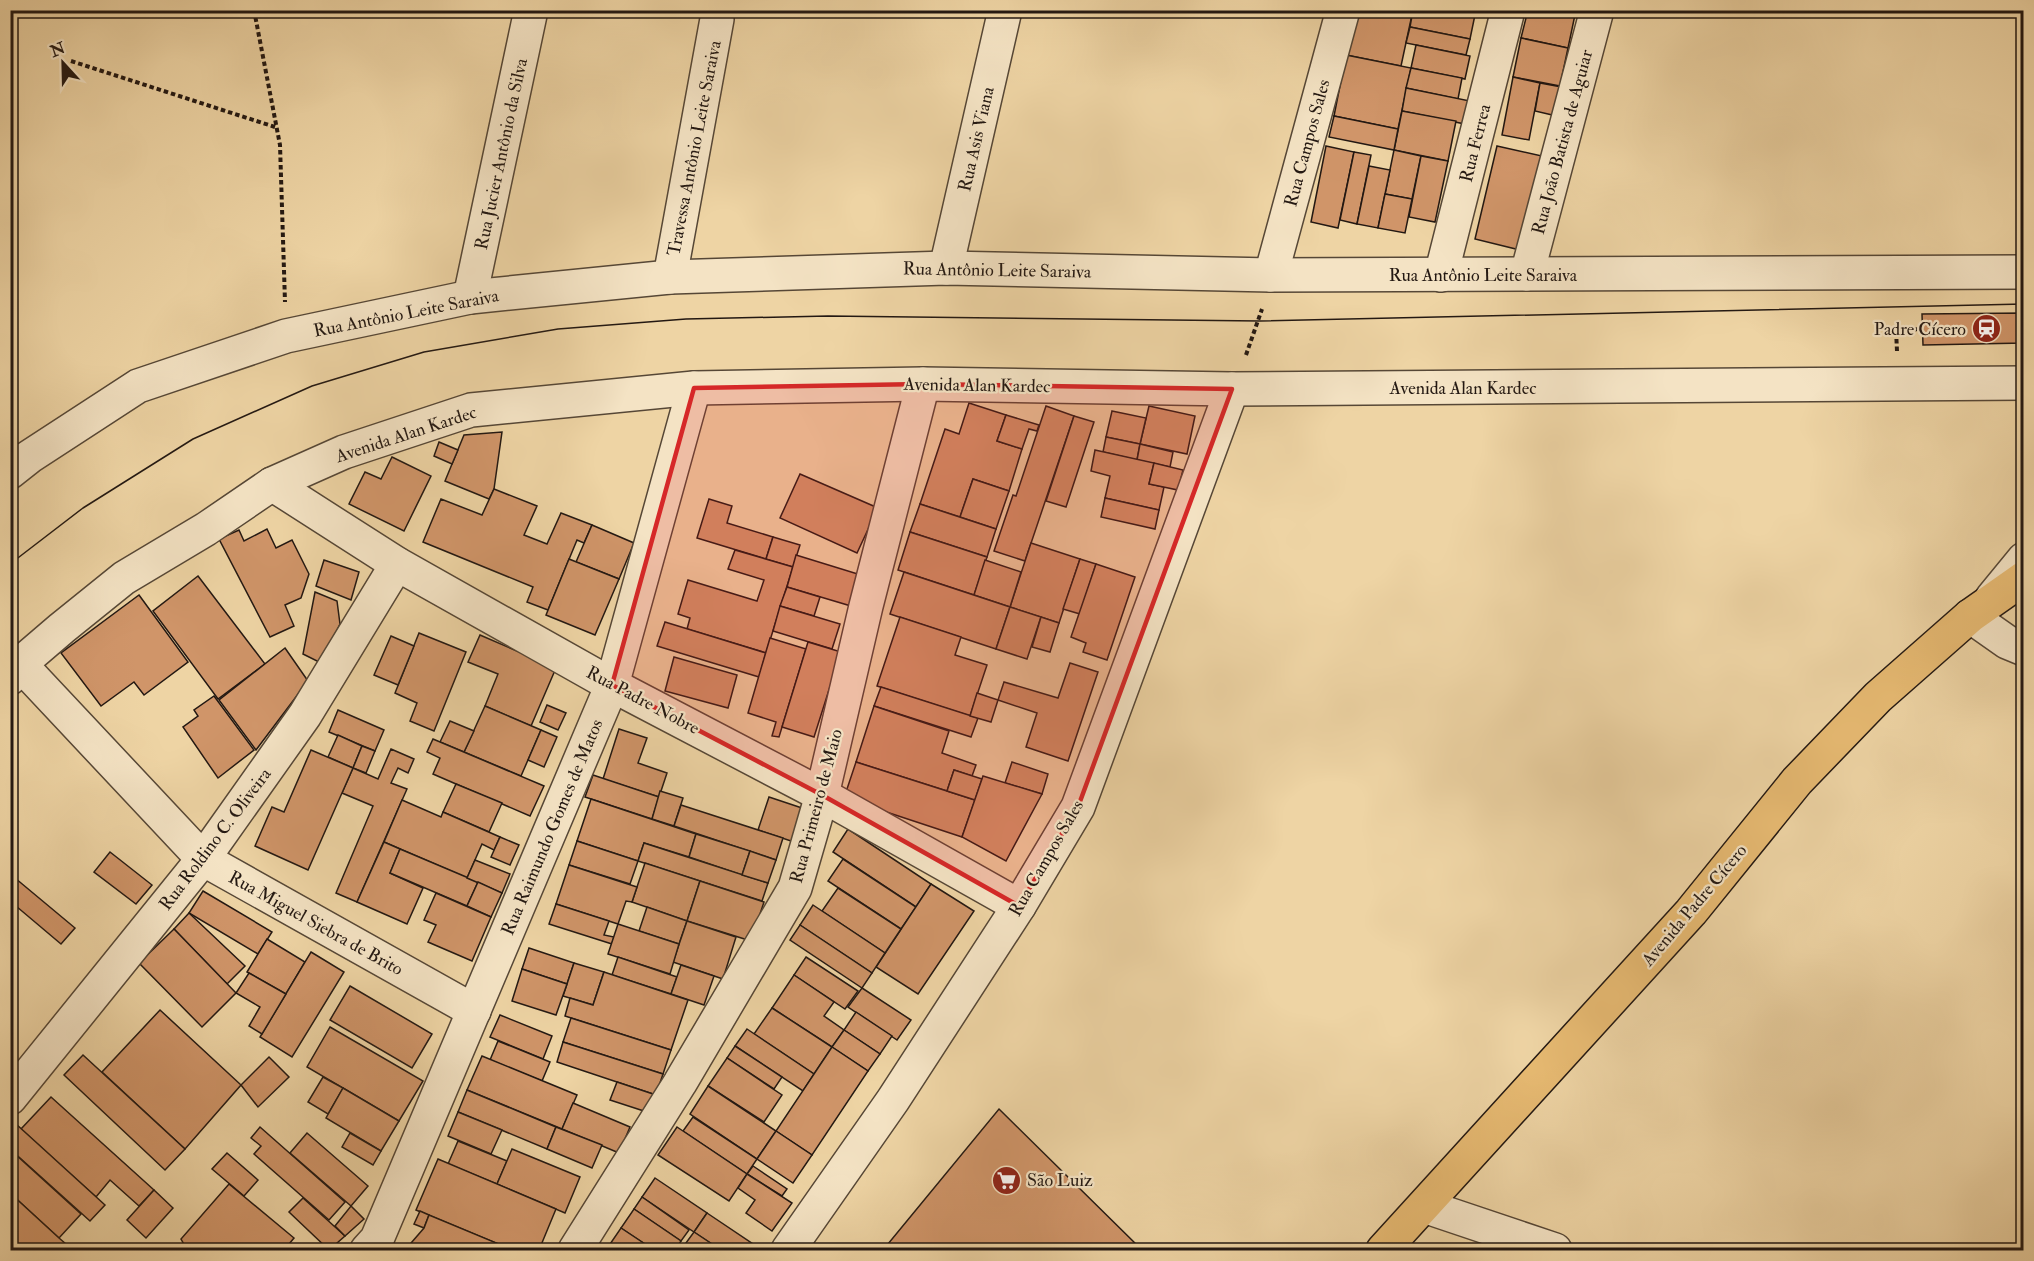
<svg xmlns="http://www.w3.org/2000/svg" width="2034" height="1261" font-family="'IM FELL Double Pica',serif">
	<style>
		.building { fill: #d09569; stroke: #231812; stroke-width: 1.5 }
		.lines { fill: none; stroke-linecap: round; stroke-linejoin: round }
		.minor-casing { stroke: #564736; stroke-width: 36 }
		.major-casing { stroke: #231812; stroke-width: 36 }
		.path { stroke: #231812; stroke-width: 4; stroke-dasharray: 4.5 3; stroke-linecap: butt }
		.minor { stroke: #f4e3c4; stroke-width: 33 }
		.major { stroke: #e7ba72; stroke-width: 33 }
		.tram { stroke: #231812; stroke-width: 1.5 }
		.marked { fill: #d62828; fill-opacity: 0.2; stroke: #d62828; stroke-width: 4.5; stroke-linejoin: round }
		.labels { text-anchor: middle; stroke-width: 4.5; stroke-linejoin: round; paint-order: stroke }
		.street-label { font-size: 18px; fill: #231812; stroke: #f4e3c4 }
		.poi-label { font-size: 18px; fill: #231812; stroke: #f4e3c4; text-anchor: end }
	</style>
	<rect width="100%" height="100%" fill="#eed4a4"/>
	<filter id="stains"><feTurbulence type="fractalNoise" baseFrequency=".00333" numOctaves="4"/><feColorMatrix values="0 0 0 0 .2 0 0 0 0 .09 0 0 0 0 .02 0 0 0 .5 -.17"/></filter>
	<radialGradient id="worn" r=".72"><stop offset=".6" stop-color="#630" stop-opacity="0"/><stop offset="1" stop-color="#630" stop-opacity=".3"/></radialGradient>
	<!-- building -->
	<g class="building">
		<polygon points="1355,10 1413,10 1401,66 1346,55"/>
		<polygon points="1413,10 1476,10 1470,39 1410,27"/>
		<polygon points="1528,10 1576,10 1568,48 1521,38"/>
		<polygon points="1410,27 1470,39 1466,55 1406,43"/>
		<polygon points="1521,38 1568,48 1560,86 1513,77"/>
		<polygon points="1416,45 1470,56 1465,79 1411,68"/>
		<polygon points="1346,55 1411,68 1398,129 1334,116"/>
		<polygon points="1411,68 1462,78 1458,99 1406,88"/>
		<polygon points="1513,77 1540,83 1529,140 1502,135"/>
		<polygon points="1540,83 1567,88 1561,117 1535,111"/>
		<polygon points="1406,88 1470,101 1465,124 1402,111"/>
		<polygon points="1402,111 1456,121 1448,161 1394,150"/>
		<polygon points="1334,116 1398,129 1394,150 1329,137"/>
		<polygon points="1326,146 1354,152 1338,228 1311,222"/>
		<polygon points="1497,146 1542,156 1520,250 1475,239"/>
		<polygon points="1394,150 1421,156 1412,199 1385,194"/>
		<polygon points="1354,152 1371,155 1357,224 1340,220"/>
		<polygon points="1421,156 1448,161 1435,222 1409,217"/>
		<polygon points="1369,166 1390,170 1378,228 1357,224"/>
		<polygon points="1385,194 1412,199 1405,233 1378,228"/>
		<polygon points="2024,313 2024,343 1923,345 1922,314"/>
		<polygon points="969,403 1006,415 997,441 1022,449 1009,491 973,479 960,517 920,504 945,429 959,434"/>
		<polygon points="1046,406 1074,416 1025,561 994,551 1013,495 1016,496"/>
		<polygon points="1149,406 1195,416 1187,454 1140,444"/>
		<polygon points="1112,411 1146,418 1140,444 1106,437"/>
		<polygon points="1006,415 1039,425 1037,431 1029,429 1022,449 997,441"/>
		<polygon points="1074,416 1094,422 1066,507 1046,501"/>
		<polygon points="502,432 494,489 489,499 445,481 464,435"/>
		<polygon points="1106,437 1140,444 1137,460 1103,452"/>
		<polygon points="439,442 458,450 452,464 434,456"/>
		<polygon points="1140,444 1173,452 1170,467 1137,460"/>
		<polygon points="1095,450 1154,463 1149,484 1164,487 1159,510 1105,498 1110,476 1091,471"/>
		<polygon points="392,457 431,476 404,531 349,504 365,472 381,479"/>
		<polygon points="1154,463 1183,470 1178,490 1149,484"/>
		<polygon points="800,474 878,508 857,553 780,518"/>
		<polygon points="973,479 1009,491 996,529 960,517"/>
		<polygon points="494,489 537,506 524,535 547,544 561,513 592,525 584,543 577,540 548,610 527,602 533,587 423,542 441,499 482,515"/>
		<polygon points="1105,498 1159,510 1155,529 1101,517"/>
		<polygon points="709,499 732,506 727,523 773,537 766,559 697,538"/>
		<polygon points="920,504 996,529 987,557 910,532"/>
		<polygon points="592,525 634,543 619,579 576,562"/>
		<polygon points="267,529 276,548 292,540 309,574 301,598 285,605 294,626 270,637 219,539 239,530 244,541"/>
		<polygon points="910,532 987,557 974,595 898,570"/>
		<polygon points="773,537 800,545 793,567 766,559"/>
		<polygon points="1031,543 1080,559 1059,623 1010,607"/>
		<polygon points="735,550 793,567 766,653 687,629 690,618 678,614 688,580 757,601 764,580 728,569"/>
		<polygon points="796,555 861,575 851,606 787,587"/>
		<polygon points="569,559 619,579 595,635 546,615"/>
		<polygon points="1080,559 1096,564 1080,614 1063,609"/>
		<polygon points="324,560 359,572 351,600 316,586"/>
		<polygon points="985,560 1021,572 1010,607 974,595"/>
		<polygon points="1096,564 1135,577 1107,660 1083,652 1086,643 1071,637"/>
		<polygon points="904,572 1010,607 996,649 890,614"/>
		<polygon points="198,576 265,664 218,699 153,611"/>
		<polygon points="787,587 820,597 814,616 780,606"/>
		<polygon points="315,592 337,601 340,624 321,663 303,654"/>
		<polygon points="139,595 188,662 144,695 134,682 101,706 61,653"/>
		<polygon points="780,606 840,624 832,649 773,631"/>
		<polygon points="1010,607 1041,617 1027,659 996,649"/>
		<polygon points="900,617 961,637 955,655 987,665 970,716 877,686"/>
		<polygon points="1041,617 1059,623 1050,652 1032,647"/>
		<polygon points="665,622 766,653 759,677 657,646"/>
		<polygon points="419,633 466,652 434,731 410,721 417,703 395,693"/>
		<polygon points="480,635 556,668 531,726 485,706 498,674 468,662"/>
		<polygon points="391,636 414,646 398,685 374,675"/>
		<polygon points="770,638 806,649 779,737 772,736 776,722 748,713"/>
		<polygon points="808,642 841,652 814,737 782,727"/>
		<polygon points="285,648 308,681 256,750 219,700"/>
		<polygon points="674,657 737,675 728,708 665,691"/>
		<polygon points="1070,663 1098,672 1068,761 1026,747 1037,713 998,700 1004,682 1058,698"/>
		<polygon points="881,687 978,718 971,737 874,706"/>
		<polygon points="977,693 998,700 991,722 970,716"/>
		<polygon points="214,696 254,750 218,778 183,727 198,716 194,710"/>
		<polygon points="547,705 566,713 558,730 540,722"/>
		<polygon points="485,706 541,730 521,776 464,752"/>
		<polygon points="874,706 949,731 942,753 976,765 972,776 954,770 947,791 856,762"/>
		<polygon points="338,710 384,730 375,751 329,732"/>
		<polygon points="450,721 474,731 464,752 440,742"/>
		<polygon points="619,729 647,738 638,763 667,773 659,797 603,779"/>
		<polygon points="541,730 557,737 544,767 528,760"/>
		<polygon points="338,735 362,746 353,768 328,757"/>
		<polygon points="433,739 544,786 530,816 433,774 440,758 427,752"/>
		<polygon points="362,746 375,751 366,773 353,768"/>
		<polygon points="391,749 414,759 408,773 398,768 391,783 407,789 357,902 336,893 373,806 342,793 353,768 378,779"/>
		<polygon points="311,750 353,768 308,870 255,846 272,807 284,812"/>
		<polygon points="856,762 975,800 962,837 844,798"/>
		<polygon points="1012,762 1048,774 1042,794 1005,783"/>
		<polygon points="954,770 982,779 975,800 947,791"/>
		<polygon points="593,775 659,797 652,819 585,797"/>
		<polygon points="983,776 1042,794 1006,861 962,837"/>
		<polygon points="456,784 502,803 489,832 443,812"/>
		<polygon points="660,791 683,798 674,826 652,819"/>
		<polygon points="769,797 808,810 797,843 758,830"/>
		<polygon points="591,799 696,834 689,857 644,843 638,861 577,841"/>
		<polygon points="402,800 441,817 443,812 500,837 494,850 482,844 467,878 384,842"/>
		<polygon points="681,805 783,838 776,860 674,826"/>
		<polygon points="848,829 931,884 916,907 833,852"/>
		<polygon points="696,834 750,851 742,875 689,857"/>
		<polygon points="500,837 519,845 510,865 491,857"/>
		<polygon points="577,841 638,861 630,884 569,865"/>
		<polygon points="384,842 400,849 390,873 423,888 407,924 357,902"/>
		<polygon points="644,843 768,883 762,901 638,861"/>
		<polygon points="400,849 478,882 467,906 390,873"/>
		<polygon points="750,851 776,860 768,883 742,875"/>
		<polygon points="110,852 152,885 136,904 94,872"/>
		<polygon points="843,859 916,907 901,929 828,881"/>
		<polygon points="475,860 510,874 502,893 467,878"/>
		<polygon points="645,863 700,881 687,921 632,902"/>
		<polygon points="569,865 637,887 632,902 626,901 618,924 556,904"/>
		<polygon points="15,878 75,928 61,944 10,901 10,884"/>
		<polygon points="700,881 764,902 751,941 687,921"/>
		<polygon points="478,882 502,893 491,917 467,906"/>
		<polygon points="931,884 974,911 918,994 876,967"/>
		<polygon points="838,888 901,929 885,953 822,911"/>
		<polygon points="203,891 272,932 258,954 189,913"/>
		<polygon points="436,893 491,917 472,961 428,942 436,925 424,920"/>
		<polygon points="556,904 609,921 604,935 614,937 612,944 549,924"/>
		<polygon points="813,905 885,953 872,973 800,925"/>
		<polygon points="647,907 687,921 679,944 639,931"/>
		<polygon points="189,913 245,966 227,984 174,929"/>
		<polygon points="687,921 736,937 723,979 673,962"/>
		<polygon points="618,924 679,944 670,974 608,954"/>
		<polygon points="800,925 872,973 862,988 790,940"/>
		<polygon points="174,929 236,993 202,1027 139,963"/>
		<polygon points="267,939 305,962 286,994 247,972"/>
		<polygon points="529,948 574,963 567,984 522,969"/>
		<polygon points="311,952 344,972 292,1057 260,1037"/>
		<polygon points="618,957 677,977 671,994 612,975"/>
		<polygon points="806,957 858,991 845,1009 794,975"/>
		<polygon points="574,963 604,972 593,1005 563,996"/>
		<polygon points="681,965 714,976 704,1005 671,994"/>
		<polygon points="522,969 567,984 556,1015 512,1001"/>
		<polygon points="604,972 688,1000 671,1050 565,1016 570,998 593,1005"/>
		<polygon points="249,973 286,994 262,1034 249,1026 260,1007 236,993"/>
		<polygon points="794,975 834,1002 824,1016 844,1030 832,1047 772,1008"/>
		<polygon points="350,986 432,1034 412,1068 330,1020"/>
		<polygon points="862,988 911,1020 897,1040 848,1007"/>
		<polygon points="772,1008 832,1047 814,1074 754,1034"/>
		<polygon points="160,1010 241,1085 185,1149 102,1072"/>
		<polygon points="856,1012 892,1036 880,1054 844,1030"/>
		<polygon points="500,1015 552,1036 543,1059 490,1037"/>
		<polygon points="571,1018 671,1050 663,1074 563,1042"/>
		<polygon points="330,1027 423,1081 399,1121 307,1067"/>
		<polygon points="747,1029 814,1074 803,1091 735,1046"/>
		<polygon points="844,1030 880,1054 868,1071 832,1047"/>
		<polygon points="498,1041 550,1062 542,1081 490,1060"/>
		<polygon points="563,1042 663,1074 656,1095 557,1062"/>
		<polygon points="735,1046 782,1077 774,1089 727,1058"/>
		<polygon points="832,1047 868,1071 812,1155 776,1131"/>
		<polygon points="83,1055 185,1149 165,1170 64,1075"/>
		<polygon points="482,1056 577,1095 562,1129 467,1090"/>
		<polygon points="269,1057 289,1077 258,1107 241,1085"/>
		<polygon points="727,1058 782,1095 764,1122 708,1086"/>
		<polygon points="323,1077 343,1088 328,1114 308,1102"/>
		<polygon points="617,1082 656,1095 650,1113 610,1100"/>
		<polygon points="708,1086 776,1131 757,1159 690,1114"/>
		<polygon points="343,1088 399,1121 381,1151 326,1118"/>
		<polygon points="467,1090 556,1127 547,1149 458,1112"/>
		<polygon points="51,1097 154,1190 139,1206 110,1180 96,1197 21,1129"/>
		<polygon points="573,1103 630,1127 619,1153 562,1129"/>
		<polygon points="999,1109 1142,1250 883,1250"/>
		<polygon points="458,1112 502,1130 491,1154 448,1136"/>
		<polygon points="693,1117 757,1159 747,1174 683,1131"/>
		<polygon points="16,1124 105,1205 90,1221 10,1149 10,1131"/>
		<polygon points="260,1127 345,1202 329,1220 254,1154 261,1146 251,1138"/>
		<polygon points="556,1127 602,1145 592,1168 547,1149"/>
		<polygon points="677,1127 747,1174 729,1201 658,1155"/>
		<polygon points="776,1131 812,1155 793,1183 757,1159"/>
		<polygon points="307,1133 368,1186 351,1206 290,1153"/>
		<polygon points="350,1133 381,1151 373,1165 342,1147"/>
		<polygon points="458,1141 507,1161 497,1184 448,1164"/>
		<polygon points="512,1149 580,1177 565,1213 497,1184"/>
		<polygon points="227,1153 258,1180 244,1196 212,1169"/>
		<polygon points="15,1154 81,1214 59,1238 10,1193 10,1159"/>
		<polygon points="438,1159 556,1209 539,1250 513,1250 416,1210"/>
		<polygon points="753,1166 787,1189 782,1196 747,1174"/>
		<polygon points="747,1174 792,1203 772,1231 746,1213 755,1200 738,1188"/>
		<polygon points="655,1178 707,1213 694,1232 642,1197"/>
		<polygon points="229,1184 294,1238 284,1250 191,1250 185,1246 181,1239"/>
		<polygon points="154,1190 173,1208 146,1238 127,1220"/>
		<polygon points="10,1193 59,1238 73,1250 10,1250"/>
		<polygon points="642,1197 689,1230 681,1241 634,1209"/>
		<polygon points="303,1198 345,1236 329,1250 289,1212"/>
		<polygon points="351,1206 364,1219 345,1236 335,1226"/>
		<polygon points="634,1209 681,1241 675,1250 654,1250 621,1228"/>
		<polygon points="420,1211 429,1215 424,1228 414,1224"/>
		<polygon points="707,1213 753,1244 748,1250 721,1250 694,1232"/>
		<polygon points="429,1215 513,1250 405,1250 424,1228"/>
		<polygon points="621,1228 654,1250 613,1250 608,1247"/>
		<polygon points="694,1232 721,1250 688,1250 683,1247"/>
	</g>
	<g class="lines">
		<defs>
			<g id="minor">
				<polyline points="946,268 1005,10"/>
				<polyline points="1527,274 1597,10"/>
				<polyline points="1271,275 1343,10"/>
				<polyline points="1441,275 1508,10"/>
				<polyline points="670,277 717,19"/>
				<polyline points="470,297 531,10"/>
				<polyline points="10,472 29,457 138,386 286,336 470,297 670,277 946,268 1271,275 2024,272"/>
				<polyline points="272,484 397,564 612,685 822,795 1019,906"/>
				<polyline points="1992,598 2024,559"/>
				<polyline points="1970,616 2007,642 2024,649"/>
				<polyline points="20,664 203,859 474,1011"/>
				<polyline points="10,678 20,664 62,628 124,578 206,529 272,484 344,452 471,410 694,388 923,384 1232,389 2024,383"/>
				<polyline points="10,1098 203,859 305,715 397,564"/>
				<polyline points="1424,1206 1555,1250"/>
				<polyline points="367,1250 377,1239 612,685 694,388"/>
				<polyline points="575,1250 680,1083 795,888 822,795 866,606 923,384"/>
				<polyline points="788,1250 893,1100 1019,906 1078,807 1232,389"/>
			</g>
			<polyline id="major" points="1383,1250 1691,912 1797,781 1878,697 1970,616 2024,578"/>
		</defs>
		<!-- minor casing -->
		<use href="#minor" class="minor-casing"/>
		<!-- major casing -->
		<use href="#major" class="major-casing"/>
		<!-- path -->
		<g class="path">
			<polyline points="254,10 280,145 285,302"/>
			<polyline points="71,61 275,127"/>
			<polyline points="1897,351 1896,330 1922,329"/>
			<polyline points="1246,355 1262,309"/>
		</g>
		<!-- minor -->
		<use href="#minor" class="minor"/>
		<!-- major -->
		<use href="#major" class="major"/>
		<!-- tram -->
		<polyline class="tram" points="10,564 83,508 193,439 312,386 424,352 558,329 686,319 828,316 1260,321 2024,304"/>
	</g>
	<!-- marked area -->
	<path class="marked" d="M 923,384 L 1232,389 L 1078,807 L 1019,906 L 822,795 L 612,685 L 694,388 Z"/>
	<!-- icons -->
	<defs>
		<symbol id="station-disc" viewBox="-11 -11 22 22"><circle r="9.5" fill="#8f2418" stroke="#f4e3c4"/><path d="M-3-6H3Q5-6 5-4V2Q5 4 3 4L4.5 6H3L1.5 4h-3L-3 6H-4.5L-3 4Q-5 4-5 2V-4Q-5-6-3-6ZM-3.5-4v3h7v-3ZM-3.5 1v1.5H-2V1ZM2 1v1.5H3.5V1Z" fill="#fff"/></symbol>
		<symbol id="supermarket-disc" viewBox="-11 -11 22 22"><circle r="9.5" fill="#8f2418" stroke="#f4e3c4"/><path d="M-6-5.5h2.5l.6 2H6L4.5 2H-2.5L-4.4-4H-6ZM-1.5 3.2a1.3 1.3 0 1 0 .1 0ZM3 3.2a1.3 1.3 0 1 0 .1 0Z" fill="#fff"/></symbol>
	</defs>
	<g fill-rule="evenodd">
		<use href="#station-disc" x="1970" y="312" width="33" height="33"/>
		<use href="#supermarket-disc" x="990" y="1164" width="33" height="33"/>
	</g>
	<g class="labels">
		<!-- street labels -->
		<g class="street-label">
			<text transform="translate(976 139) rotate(-77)" y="6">Rua Asis Viana</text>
			<text transform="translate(1562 142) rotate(-75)" y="6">Rua João Batista de Aguiar</text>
			<text transform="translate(1307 143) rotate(-75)" y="6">Rua Campos Sales</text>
			<text transform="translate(1475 143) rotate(-76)" y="6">Rua Ferrea</text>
			<text transform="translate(694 148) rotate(-79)" y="6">Travessa Antônio Leite Saraiva</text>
			<text transform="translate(501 154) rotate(-78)" y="6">Rua Jucier Antônio da Silva</text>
			<text transform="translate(997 270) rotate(1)" y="6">Rua Antônio Leite Saraiva</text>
			<text x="1483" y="281">Rua Antônio Leite Saraiva</text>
			<text transform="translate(406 313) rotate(-11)" y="6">Rua Antônio Leite Saraiva</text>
			<text transform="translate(977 385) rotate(1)" y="6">Avenida Alan Kardec</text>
			<text x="1463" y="394">Avenida Alan Kardec</text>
			<text transform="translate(406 434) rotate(-18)" y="6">Avenida Alan Kardec</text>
			<text transform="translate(643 700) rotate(28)" y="6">Rua Padre Nobre</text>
			<text transform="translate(816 806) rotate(-75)" y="6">Rua Primeiro de Maio</text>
			<text transform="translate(552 827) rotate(-67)" y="6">Rua Raimundo Gomes de Matos</text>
			<text transform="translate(215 839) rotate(-53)" y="6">Rua Roldino C. Oliveira</text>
			<text transform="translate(1046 858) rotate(-60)" y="6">Rua Campos Sales</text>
			<text transform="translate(1694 905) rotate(-50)" y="6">Avenida Padre Cícero</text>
			<text transform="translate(316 923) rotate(29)" y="6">Rua Miguel Siebra de Brito</text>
		</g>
		<!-- poi labels -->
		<g class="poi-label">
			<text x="1966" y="335">Padre Cícero</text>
			<text x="1027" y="1186" text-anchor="start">São Luiz</text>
		</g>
	</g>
	<!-- margin -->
	<rect width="2034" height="1261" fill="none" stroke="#eed4a4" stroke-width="36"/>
	<rect x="12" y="12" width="2010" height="1237" fill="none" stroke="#231812" stroke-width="3"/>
	<rect x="18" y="18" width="1998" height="1225" fill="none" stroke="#231812" stroke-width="1.5"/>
	<!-- north arrow -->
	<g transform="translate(63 63) rotate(338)" stroke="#f4e3c4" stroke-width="4.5" paint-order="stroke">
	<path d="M0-4.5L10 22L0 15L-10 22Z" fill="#231812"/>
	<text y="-9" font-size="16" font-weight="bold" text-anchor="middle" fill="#231812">N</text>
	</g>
	<rect width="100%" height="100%" filter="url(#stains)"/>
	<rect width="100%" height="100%" fill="url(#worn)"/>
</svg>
